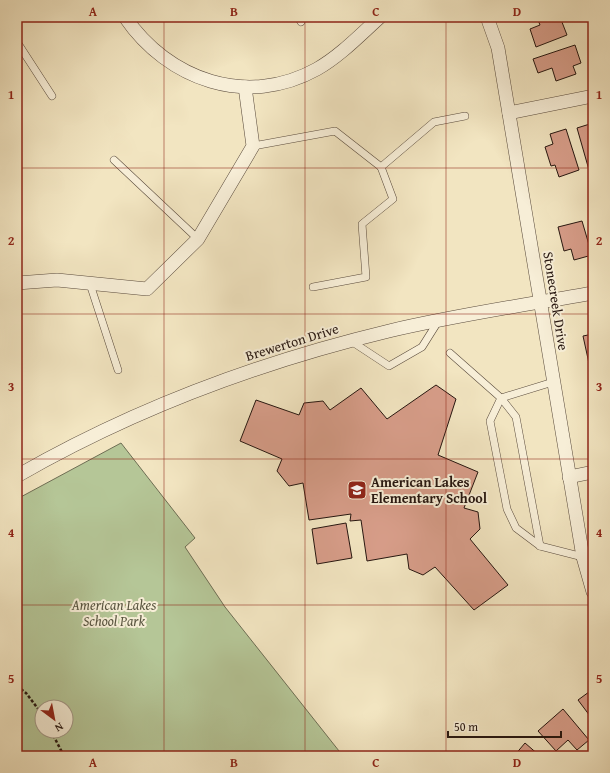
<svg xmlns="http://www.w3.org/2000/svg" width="610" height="773" font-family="'Gentium Book Plus',serif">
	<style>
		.green { fill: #b5c697; stroke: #6e6e54; fill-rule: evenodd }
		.building { fill: #d79d89; stroke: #261610 }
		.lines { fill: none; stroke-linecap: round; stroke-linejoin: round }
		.service-casing { stroke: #594a3c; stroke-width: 8 }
		.minor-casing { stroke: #594a3c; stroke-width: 14 }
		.path { stroke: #261610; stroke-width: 2.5; stroke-dasharray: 3 2; stroke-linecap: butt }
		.service { stroke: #f7eed7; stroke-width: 7 }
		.minor { stroke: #f7eed7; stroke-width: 13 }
		.grid { fill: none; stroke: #8f2418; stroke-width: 1; stroke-opacity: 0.55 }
		.labels { text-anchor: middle; stroke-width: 4; stroke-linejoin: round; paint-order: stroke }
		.street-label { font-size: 14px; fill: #261610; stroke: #f7eed7 }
		.poi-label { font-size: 14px; font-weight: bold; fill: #261610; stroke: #f7eed7; text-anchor: start }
		.park-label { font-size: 14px; font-style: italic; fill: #58543f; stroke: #f7eed7 }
		.neatline { fill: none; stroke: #8f2418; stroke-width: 1.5 }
		.grid-label { font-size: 13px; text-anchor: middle; font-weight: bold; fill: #8f2418 }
	</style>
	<rect width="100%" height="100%" fill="#f2e5c1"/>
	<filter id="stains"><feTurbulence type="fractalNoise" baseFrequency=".005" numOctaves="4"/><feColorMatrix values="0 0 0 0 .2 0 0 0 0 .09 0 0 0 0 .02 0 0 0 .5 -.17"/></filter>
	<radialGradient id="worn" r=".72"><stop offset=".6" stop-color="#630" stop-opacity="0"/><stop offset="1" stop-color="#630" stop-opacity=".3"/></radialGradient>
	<!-- green -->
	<path class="green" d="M 121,443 L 195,538 L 185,547 L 225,607 L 343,756 L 17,756 L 17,499 ZM 42,707 L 66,707 L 66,731 L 42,731 Z"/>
	<!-- building -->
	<g class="building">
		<polygon points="547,17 560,17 567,35 536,47 530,29 540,25 538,20"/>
		<polygon points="575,45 581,63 573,66 576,74 556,81 552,68 538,73 533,59"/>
		<polygon points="593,123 593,169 589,170 577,128"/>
		<polygon points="566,129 579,170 559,177 555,165 551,166 545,147 553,144 550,134"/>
		<polygon points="582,221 592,255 574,260 571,249 564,251 558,227"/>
		<polygon points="593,334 593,367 590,368 583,336"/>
		<polygon points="436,385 456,399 438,455 478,472 464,508 478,512 480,529 470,539 508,585 474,610 435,567 423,575 409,569 407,554 367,561 361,520 350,521 351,514 309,520 303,483 289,486 277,471 282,459 240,441 256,400 299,415 304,403 323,401 330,410 361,388 387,419"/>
		<polygon points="346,523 352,558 317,564 312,529"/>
		<polygon points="593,689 593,720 578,700"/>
		<polygon points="563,709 589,740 577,750 568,740 556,751 538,731"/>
		<polygon points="525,743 540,756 514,756"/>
	</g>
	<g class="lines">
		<defs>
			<g id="service">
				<polyline points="298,17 301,22"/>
				<polyline points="17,42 52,96"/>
				<polyline points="253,146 335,131 381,167"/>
				<polyline points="114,160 198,239"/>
				<polyline points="90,284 118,370"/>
				<polyline points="313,287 366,277 362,224 393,199 381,167 434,122 465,116"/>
				<polyline points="351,341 389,366 422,347 439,320"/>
				<polyline points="450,353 501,398 516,417 540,546"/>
				<polyline points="553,382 501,398 490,421 507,509 516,528 540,546 583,557"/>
			</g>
			<g id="minor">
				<path d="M 125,17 C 168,80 247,108 317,69 C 340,56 360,35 380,17"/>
				<polyline points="487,17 498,48 583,557 593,592"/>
				<polyline points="509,113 593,96"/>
				<polyline points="17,283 57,280 147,289 198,239 253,146 245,87"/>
				<path d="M 17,476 C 132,410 260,362 389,331 C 456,315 525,305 593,293"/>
				<polyline points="569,477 593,472"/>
			</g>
		</defs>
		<!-- service casing -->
		<use href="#service" class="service-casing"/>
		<!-- minor casing -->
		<use href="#minor" class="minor-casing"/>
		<!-- path -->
		<g class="path">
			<polyline points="17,686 26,693 42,714"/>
			<polyline points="51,731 64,756"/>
		</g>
		<!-- service -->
		<use href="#service" class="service"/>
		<!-- minor -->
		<use href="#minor" class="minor"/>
	</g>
	<!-- grid -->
	<path class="grid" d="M 164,17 L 164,756M 305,17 L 305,756M 446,17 L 446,756M 17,168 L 593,168M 17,314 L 593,314M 17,459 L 593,459M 17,605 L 593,605"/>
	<!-- icons -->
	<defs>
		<symbol id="school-square" viewBox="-11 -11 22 22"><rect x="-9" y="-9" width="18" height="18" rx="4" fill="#8f2418" stroke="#f7eed7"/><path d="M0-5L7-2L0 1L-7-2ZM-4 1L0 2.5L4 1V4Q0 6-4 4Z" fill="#fff"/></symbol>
	</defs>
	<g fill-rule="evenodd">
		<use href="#school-square" x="346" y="479" width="22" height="22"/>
	</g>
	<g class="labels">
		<!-- street labels -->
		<g class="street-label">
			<text transform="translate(556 301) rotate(81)" y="5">Stonecreek Drive</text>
			<text transform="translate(292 342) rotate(-17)" y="5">Brewerton Drive</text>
		</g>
		<!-- poi labels -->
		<g class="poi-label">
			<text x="371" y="487">American Lakes<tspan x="371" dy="16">Elementary School</tspan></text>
		</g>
		<!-- park labels -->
		<g class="park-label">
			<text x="114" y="610">American Lakes<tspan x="114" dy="16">School Park</tspan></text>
		</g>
	</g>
	<!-- margin -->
	<rect width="610" height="773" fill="none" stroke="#f2e5c1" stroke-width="44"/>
	<!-- north arrow -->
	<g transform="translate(54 719) rotate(148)"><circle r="19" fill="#f7eed7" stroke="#a39887"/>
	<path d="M0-3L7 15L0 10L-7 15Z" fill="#8f2418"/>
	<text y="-6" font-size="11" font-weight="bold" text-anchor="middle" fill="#261610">N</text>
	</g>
	<!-- scale -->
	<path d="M448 731v6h113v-6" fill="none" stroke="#261610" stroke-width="2"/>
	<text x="454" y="731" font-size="12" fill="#261610" stroke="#f7eed7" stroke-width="3" paint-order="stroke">50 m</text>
	<rect x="22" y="22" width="566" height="729" class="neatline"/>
	<g class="grid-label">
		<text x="93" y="16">A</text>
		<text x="234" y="16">B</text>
		<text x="376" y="16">C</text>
		<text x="517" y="16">D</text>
		<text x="11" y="99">1</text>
		<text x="599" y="99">1</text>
		<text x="11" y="245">2</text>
		<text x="599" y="245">2</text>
		<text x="11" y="391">3</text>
		<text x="599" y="391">3</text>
		<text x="11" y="537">4</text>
		<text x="599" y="537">4</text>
		<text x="11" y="683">5</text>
		<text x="599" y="683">5</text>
		<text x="93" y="767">A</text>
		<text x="234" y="767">B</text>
		<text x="376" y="767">C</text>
		<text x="517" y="767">D</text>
	</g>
	<rect width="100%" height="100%" filter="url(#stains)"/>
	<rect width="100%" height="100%" fill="url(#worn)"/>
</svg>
